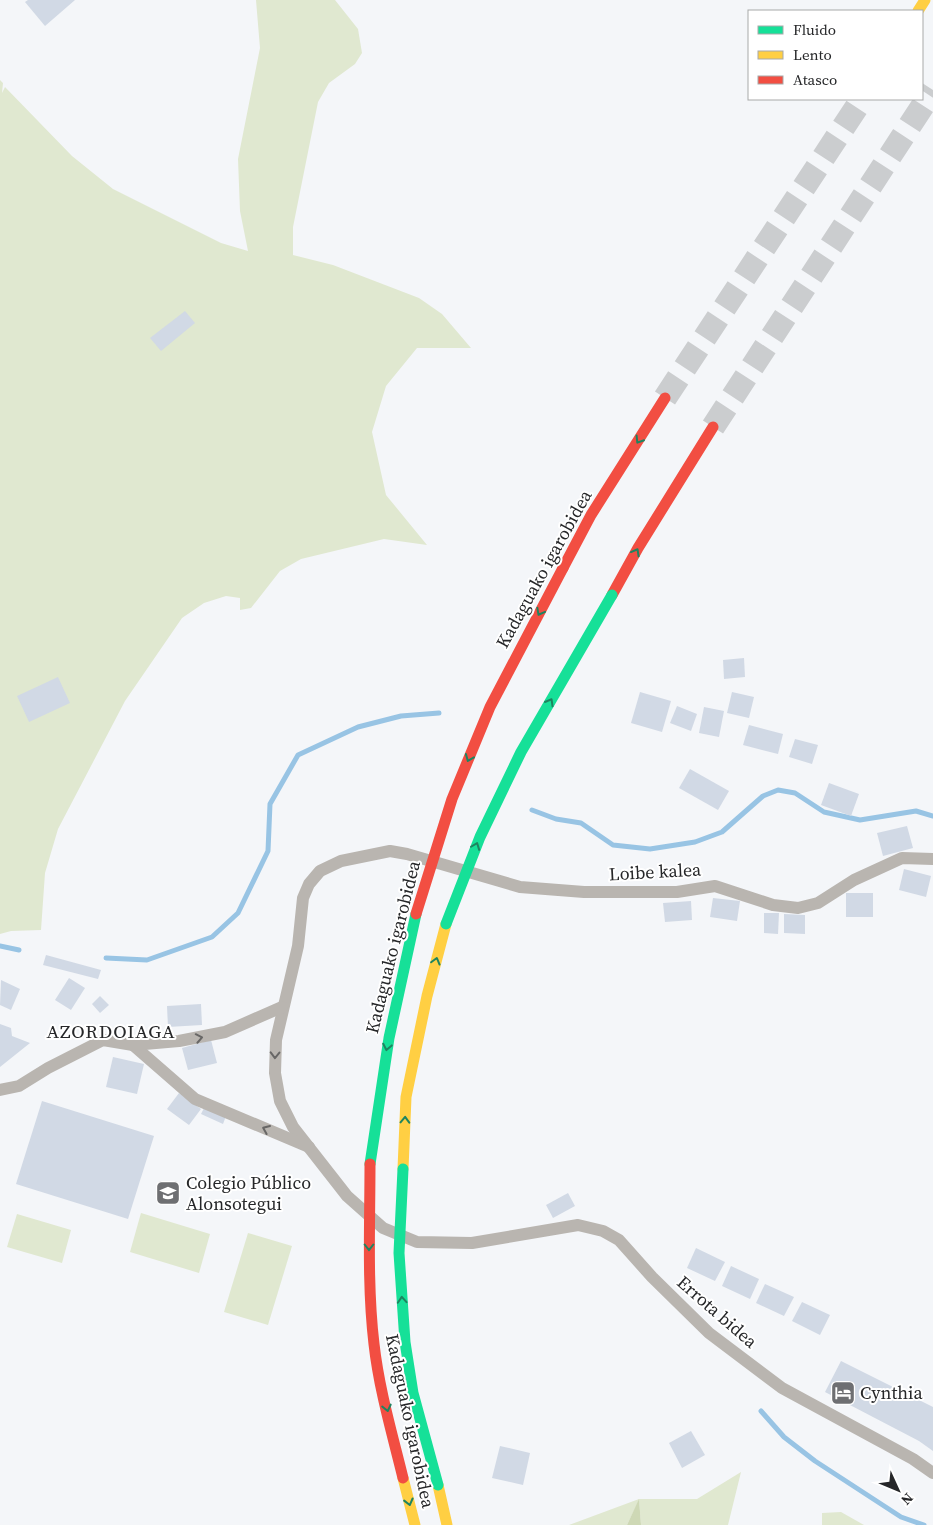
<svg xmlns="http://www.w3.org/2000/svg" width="933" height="1525" font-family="'Source Serif 4',serif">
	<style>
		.green { fill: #e0e8d0 }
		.forest { fill: #ced8b5 }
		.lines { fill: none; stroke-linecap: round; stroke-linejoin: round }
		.stream { stroke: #98c4e4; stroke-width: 5 }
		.building { fill: #d1d9e5 }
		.highway-tunnel { stroke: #cbcdcf; stroke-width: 24; stroke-dasharray: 24 12; stroke-linecap: butt }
		.street { stroke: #b9b5b0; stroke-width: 12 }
		.fast { stroke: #16e098; stroke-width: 11 }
		.slow { stroke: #ffcf43; stroke-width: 11 }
		.jam { stroke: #f24e42; stroke-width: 11 }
		.fast-bridge { stroke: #16e098; stroke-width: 11 }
		.jam-bridge { stroke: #f24e42; stroke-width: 11 }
		.oneway { stroke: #1e8460 }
		.oneway2 { stroke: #686766 }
		.labels { text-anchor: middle; stroke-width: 4; stroke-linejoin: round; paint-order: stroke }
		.street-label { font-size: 18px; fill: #262729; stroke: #fff }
		.poi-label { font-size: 18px; fill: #262729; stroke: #fff; text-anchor: start }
		.neighbourhood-label { font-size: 19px; letter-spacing: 1px; fill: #262729; stroke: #fff }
	</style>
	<rect width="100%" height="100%" fill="#f4f6f9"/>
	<!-- green -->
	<g class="green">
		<polygon points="256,0 335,0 358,29 362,53 355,64 329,83 318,102 293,227 293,255 333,265 419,298 442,314 471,348 417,348 386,386 372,432 386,495 427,545 384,539 301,559 280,571 251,608 240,610 240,598 226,596 204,603 182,618 125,701 58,829 45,873 41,930 11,931 0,934 0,80 3,83 2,93 5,87 72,156 113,189 221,243 248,251 240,211 238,159 260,48"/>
		<polygon points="141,1213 210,1234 199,1273 130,1252"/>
		<polygon points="17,1214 71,1230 62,1263 7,1247"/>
		<polygon points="248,1233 292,1246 268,1325 224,1312"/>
		<polygon points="741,1472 728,1525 641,1525 639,1500 627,1525 569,1525 639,1499 697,1499"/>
		<polygon points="841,1512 864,1525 822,1525 822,1513"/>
	</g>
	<!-- forest -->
	<polygon class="forest" points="639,1499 641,1525 627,1525"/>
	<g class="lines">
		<!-- stream -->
		<g class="stream">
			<polyline points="532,810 556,819 581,823 613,845 650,849 695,842 722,832 763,796 778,790 795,793 824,812 860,820 916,811 933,816"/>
			<polyline points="0,946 19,950"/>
			<polyline points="106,958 147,960 212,937 238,913 268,851 270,804 298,755 358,727 401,716 439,713"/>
			<polyline points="761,1411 784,1437 815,1461 901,1517 924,1525"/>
		</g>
	</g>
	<!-- building -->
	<g class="building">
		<polygon points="28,0 75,0 45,26 25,2"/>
		<polygon points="185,311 195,323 161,351 150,338"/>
		<polygon points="744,658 745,677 724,679 723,660"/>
		<polygon points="58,677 70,703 29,722 17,696"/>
		<polygon points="640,692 671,701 662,732 631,723"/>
		<polygon points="732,692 754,697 749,718 727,713"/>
		<polygon points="677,706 697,714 691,731 670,723"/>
		<polygon points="704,707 724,711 719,737 699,733"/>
		<polygon points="749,725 783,734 778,754 743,745"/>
		<polygon points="795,739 818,745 812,764 789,757"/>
		<polygon points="690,769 729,791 718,810 679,788"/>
		<polygon points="829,783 859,794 851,816 821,805"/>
		<polygon points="907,826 913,848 883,856 877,833"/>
		<polygon points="904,869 931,876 926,897 899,890"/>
		<rect x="846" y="893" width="27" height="24"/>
		<polygon points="713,898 740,901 737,921 710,917"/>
		<polygon points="691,901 692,920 665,922 663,903"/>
		<polygon points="764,913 779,913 778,934 764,933"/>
		<polygon points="784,914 805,915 805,934 784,933"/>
		<polygon points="46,955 101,970 98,979 43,965"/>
		<polygon points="69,978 85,988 71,1010 55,1000"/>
		<polygon points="1,980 20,989 11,1010 0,1005"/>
		<polygon points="100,996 109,1005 100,1013 92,1004"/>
		<polygon points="201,1004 202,1025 168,1027 167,1006"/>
		<polygon points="0,1024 11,1028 12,1036 30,1043 0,1067"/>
		<polygon points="211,1040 217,1063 188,1070 182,1048"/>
		<polygon points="113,1057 144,1064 137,1094 106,1087"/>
		<polygon points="179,1093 201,1109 189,1125 167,1109"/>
		<polygon points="42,1101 154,1136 128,1219 16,1184"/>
		<polygon points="205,1106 226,1116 223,1124 201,1114"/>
		<polygon points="568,1193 575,1206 553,1218 546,1205"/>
		<polygon points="696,1248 725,1262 715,1281 687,1268"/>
		<polygon points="731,1266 759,1279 750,1299 722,1286"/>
		<polygon points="765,1284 794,1297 784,1316 756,1303"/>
		<polygon points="802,1302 830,1315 820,1335 792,1321"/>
		<polygon points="841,1361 933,1407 933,1451 919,1441 825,1392"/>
		<polygon points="691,1431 705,1455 682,1468 669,1443"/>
		<polygon points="500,1446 530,1453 523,1485 492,1478"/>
	</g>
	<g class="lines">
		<!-- highway-tunnel -->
		<g class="highway-tunnel">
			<polyline points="665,398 862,99"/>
			<polyline points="713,427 933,90"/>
		</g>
		<!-- street -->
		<g class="street">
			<polyline points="933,859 902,858 854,880 818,903 798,908 773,905 715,886 677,892 584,892 520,887 407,854 390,851 341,861 320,871 309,884 303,898 298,946 276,1040 275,1073 280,1101 293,1127 347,1196 383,1228 417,1242 472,1243 578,1225 603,1231 619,1240 652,1277 709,1333 782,1388 913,1459 933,1473"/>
			<polyline points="133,1045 195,1099 309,1147"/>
			<polyline points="0,1090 19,1086 48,1068 103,1040 133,1045 179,1041 225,1032 282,1007"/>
		</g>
		<!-- fast -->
		<polyline class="fast" points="370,1164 389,1038 416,914"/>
		<!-- slow -->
		<g class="slow">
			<polyline points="918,11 925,0"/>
			<polyline points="403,1169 406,1097 427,996 446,924"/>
			<polyline points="403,1478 415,1525"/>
			<polyline points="438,1485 447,1525"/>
		</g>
		<!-- jam -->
		<g class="jam">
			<polyline points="563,568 591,515 665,398"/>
			<polyline points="612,595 638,548 713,427"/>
		</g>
		<!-- fast-bridge -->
		<g class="fast-bridge">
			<polyline points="446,924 480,837 521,752 612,595"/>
			<polyline points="403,1169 399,1253 405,1342 413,1393 438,1485"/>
		</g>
		<!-- jam-bridge -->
		<g class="jam-bridge">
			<polyline points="416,914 452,799 490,707 563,568"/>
			<path d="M 370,1164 C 370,1224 367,1284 374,1344 C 379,1389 392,1433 403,1478"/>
		</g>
	</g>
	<!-- one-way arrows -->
	<defs><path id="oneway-chevron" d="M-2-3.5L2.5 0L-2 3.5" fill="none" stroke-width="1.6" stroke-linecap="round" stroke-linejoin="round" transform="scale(1.25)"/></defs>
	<g class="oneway">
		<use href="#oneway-chevron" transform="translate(639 440) rotate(122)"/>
		<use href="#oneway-chevron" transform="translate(636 552) rotate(-61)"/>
		<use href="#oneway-chevron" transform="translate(540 612) rotate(118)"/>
		<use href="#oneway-chevron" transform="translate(550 702) rotate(-60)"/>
		<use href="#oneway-chevron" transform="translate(469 758) rotate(112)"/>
		<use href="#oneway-chevron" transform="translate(476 846) rotate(-69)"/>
		<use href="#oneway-chevron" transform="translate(436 961) rotate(-75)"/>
		<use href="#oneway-chevron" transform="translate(387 1047) rotate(101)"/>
		<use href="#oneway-chevron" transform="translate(405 1120) rotate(-88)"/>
		<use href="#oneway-chevron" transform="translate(369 1247) rotate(90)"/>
		<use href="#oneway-chevron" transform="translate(402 1300) rotate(-94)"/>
		<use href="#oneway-chevron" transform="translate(387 1408) rotate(77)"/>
		<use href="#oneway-chevron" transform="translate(409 1502) rotate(76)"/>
	</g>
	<g class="oneway2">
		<use href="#oneway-chevron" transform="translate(199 1038) rotate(-11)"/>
		<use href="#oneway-chevron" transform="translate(275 1055) rotate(91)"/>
		<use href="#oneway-chevron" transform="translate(266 1129) rotate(-157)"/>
	</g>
	<!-- icons -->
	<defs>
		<symbol id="school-square" viewBox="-11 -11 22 22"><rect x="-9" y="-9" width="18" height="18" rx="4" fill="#6e6f72" stroke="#fff"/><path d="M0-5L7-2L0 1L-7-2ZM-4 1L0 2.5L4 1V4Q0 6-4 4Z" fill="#fff"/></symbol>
		<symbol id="hotel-square" viewBox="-11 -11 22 22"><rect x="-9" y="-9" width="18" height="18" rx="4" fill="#6e6f72" stroke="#fff"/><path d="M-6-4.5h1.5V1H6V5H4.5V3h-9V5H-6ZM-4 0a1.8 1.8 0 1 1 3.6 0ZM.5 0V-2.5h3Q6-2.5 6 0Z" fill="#fff"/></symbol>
	</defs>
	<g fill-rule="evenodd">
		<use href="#school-square" x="154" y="1179" width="28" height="28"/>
		<use href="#hotel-square" x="829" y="1379" width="28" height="28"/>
	</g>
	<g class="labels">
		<!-- street labels -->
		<g class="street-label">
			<text transform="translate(544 569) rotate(-61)" y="6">Kadaguako igarobidea</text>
			<text transform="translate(655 872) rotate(-3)" y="6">Loibe kalea</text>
			<text transform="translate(393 947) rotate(-76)" y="6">Kadaguako igarobidea</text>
			<text transform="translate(717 1312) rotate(41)" y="6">Errota bidea</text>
			<text transform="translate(410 1421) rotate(78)" y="6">Kadaguako igarobidea</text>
		</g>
		<!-- poi labels -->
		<g class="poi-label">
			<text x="186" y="1189">Colegio Público<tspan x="186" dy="21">Alonsotegui</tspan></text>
			<text x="860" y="1399">Cynthia</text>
		</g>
		<!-- neighbourhood labels -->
		<g class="neighbourhood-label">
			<text x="111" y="1038">AZORDOIAGA</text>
		</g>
	</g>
	<!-- legend -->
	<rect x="748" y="10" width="175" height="90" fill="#ffffff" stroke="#a8a9a9"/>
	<rect x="758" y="26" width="25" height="8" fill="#16e098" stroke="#a8a9a9"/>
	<text x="793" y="35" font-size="15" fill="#262729">Fluido</text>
	<rect x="758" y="51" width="25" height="8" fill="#ffcf43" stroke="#a8a9a9"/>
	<text x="793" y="60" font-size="15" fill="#262729">Lento</text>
	<rect x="758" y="76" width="25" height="8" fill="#f24e42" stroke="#a8a9a9"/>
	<text x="793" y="85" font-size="15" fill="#262729">Atasco</text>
	<!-- north arrow -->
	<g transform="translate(898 1490) rotate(134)" stroke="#ffffff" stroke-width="4" paint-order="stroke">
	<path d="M0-4L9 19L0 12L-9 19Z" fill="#262729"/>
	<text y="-8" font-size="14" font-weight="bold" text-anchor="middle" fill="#262729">N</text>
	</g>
</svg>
